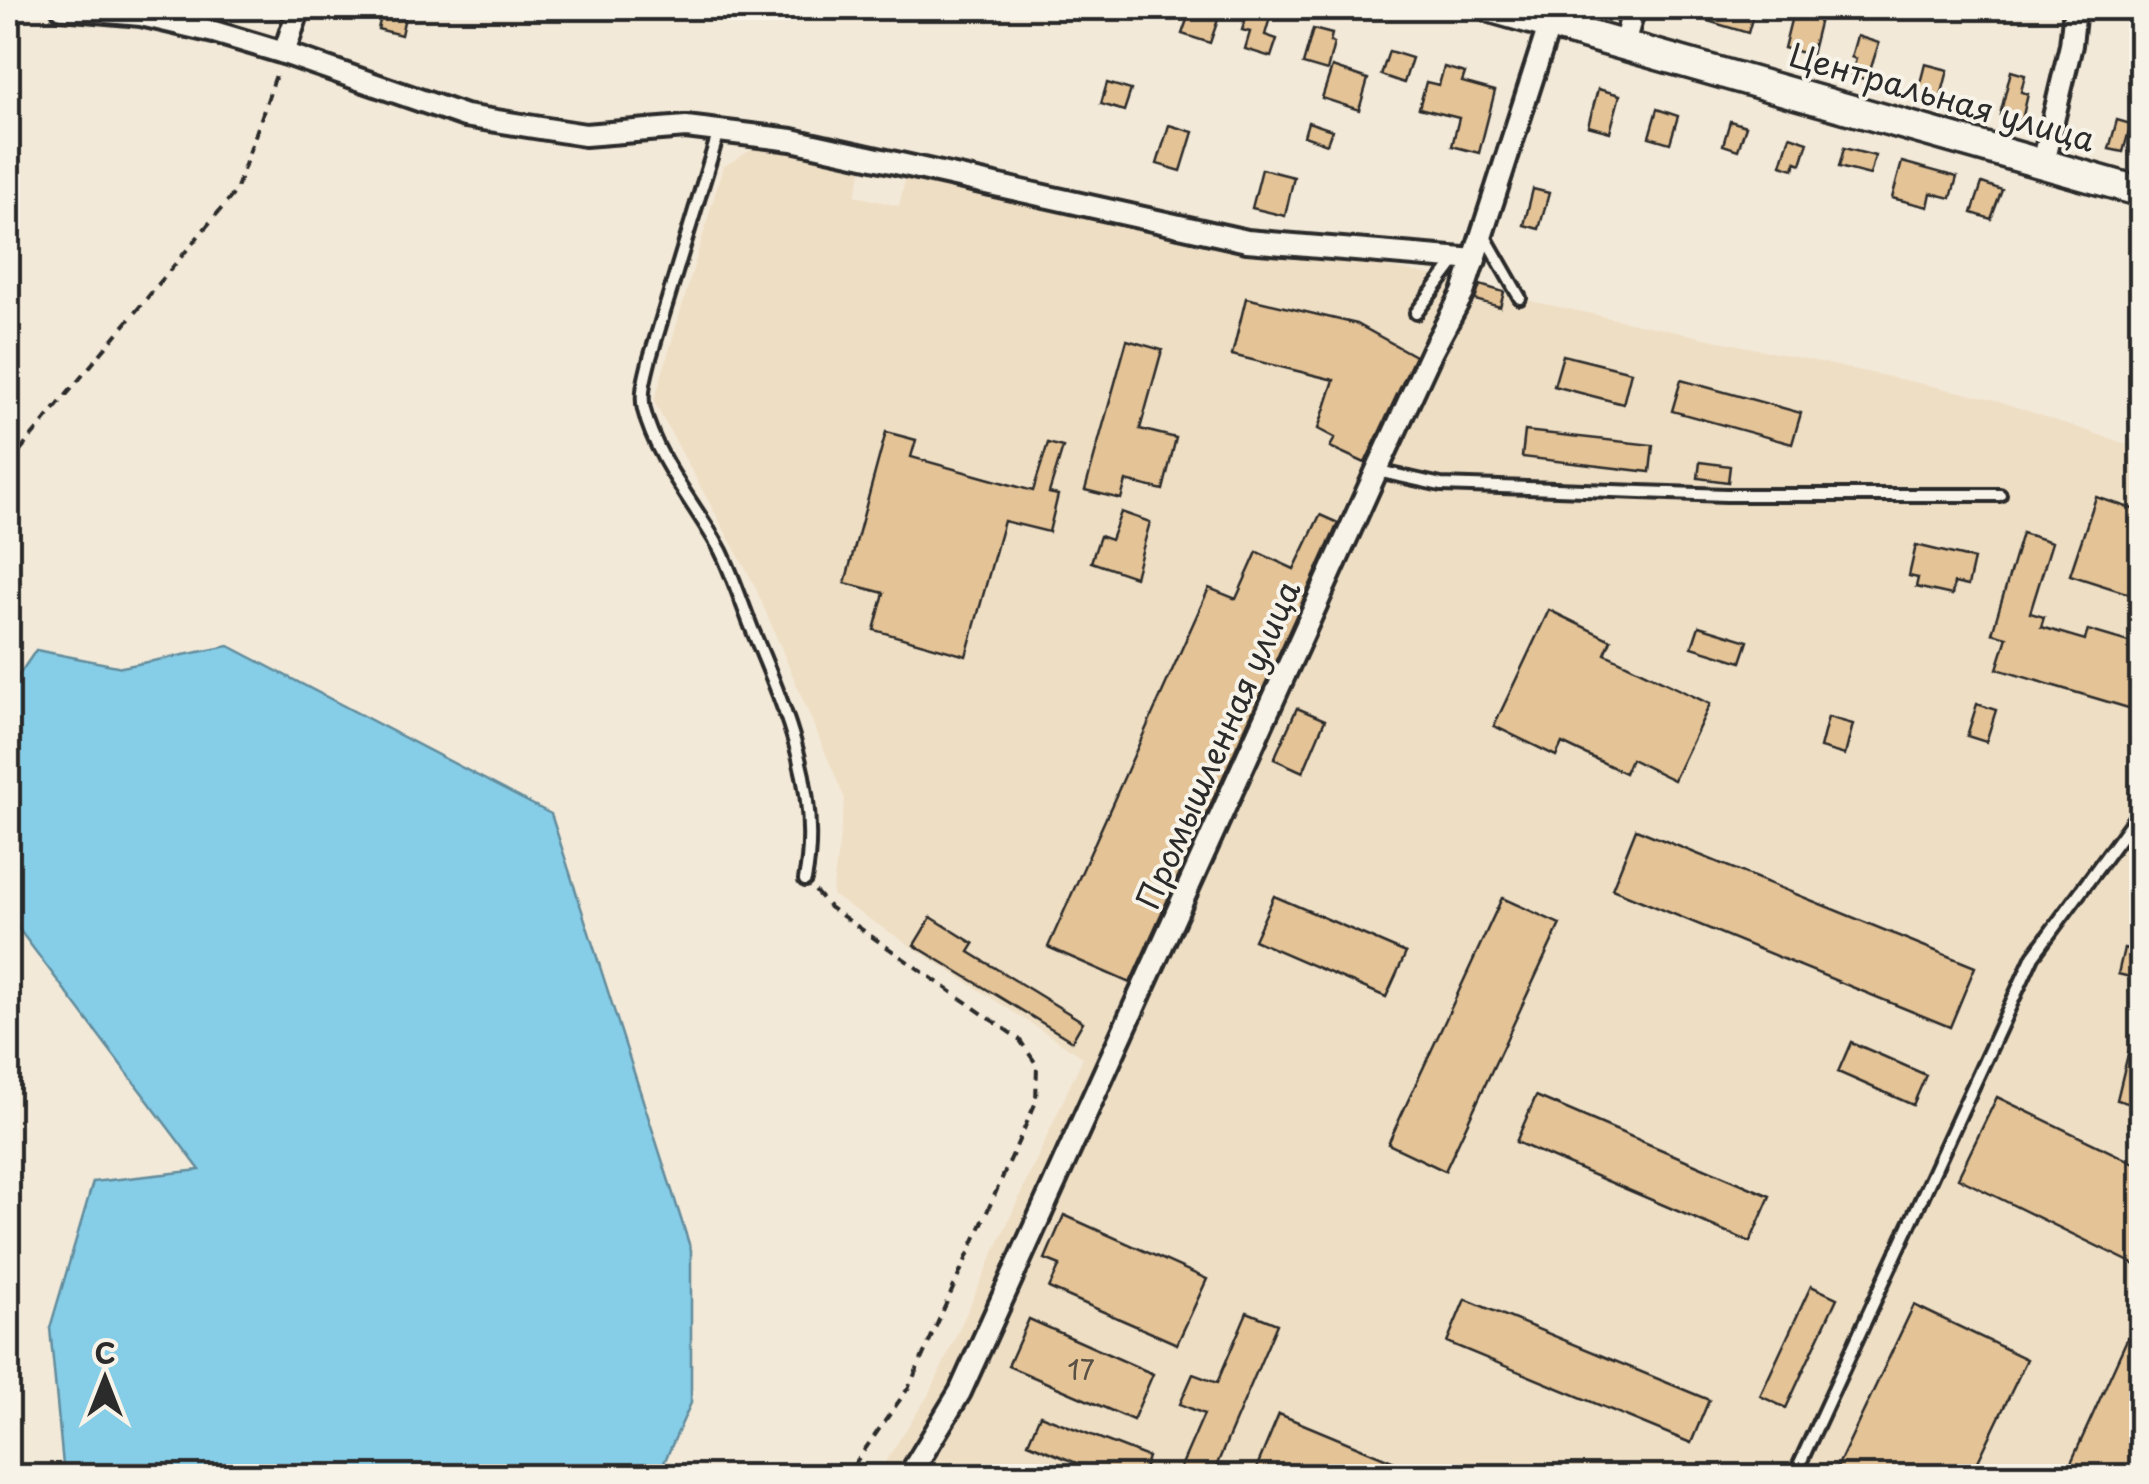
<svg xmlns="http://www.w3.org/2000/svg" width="2149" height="1484" font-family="'Playpen Sans',sans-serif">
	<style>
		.built { fill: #eedec4 }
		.water { fill: #86cde7; stroke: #628c9c; stroke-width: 2.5 }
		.building { fill: #e4c396; stroke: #2b2b2b; stroke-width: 2.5 }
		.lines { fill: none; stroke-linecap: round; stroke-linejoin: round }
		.service-casing { stroke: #2b2b2b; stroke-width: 18 }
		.minor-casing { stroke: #2b2b2b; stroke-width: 28 }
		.secondary-casing { stroke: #2b2b2b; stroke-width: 35 }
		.path { stroke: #2b2b2b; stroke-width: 4; stroke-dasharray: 10 8; stroke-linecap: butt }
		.service { stroke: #f7f3e8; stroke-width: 10 }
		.minor { stroke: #f7f3e8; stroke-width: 20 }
		.secondary { stroke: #f7f3e8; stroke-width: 28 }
		.labels { text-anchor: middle; stroke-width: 8; stroke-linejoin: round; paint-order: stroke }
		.number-label { font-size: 28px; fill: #595146 }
		.street-label { font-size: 32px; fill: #2b2b2b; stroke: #f7f3e8 }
	</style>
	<rect width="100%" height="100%" fill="#f3e9d8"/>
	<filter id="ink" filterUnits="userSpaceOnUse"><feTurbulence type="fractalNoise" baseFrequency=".01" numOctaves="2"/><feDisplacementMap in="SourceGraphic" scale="20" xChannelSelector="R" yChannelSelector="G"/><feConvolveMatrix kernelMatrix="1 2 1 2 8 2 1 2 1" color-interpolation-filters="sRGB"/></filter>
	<g filter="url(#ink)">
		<!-- built -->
		<polygon class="built" points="758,146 862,170 855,196 899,206 906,176 1198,245 1369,264 1437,276 1535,302 1989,398 2141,449 2141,1476 876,1476 931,1391 1083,1057 832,895 845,799 754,584 654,402 723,167"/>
		<!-- water -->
		<polygon class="water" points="229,646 551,814 691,1250 691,1403 658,1476 64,1476 50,1328 93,1182 200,1170 18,928 8,890 8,691 36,650 122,667"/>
		<!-- building -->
		<g class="building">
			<polygon points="383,8 407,8 401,35 378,29"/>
			<polygon points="1191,8 1222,8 1210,43 1182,34"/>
			<polygon points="1249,8 1271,14 1265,35 1277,39 1271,57 1245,49 1250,32 1242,30"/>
			<polygon points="1674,8 1755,8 1748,33 1674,11"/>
			<polygon points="1793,12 1820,19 1811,55 1784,48"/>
			<polygon points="1313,29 1332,34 1330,42 1334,43 1327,71 1303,64"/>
			<polygon points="1857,36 1879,43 1867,80 1851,75 1856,59 1851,57"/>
			<polygon points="1389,51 1412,58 1404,83 1381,75"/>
			<polygon points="1925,64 1948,70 1940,101 1917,95"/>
			<polygon points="1332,67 1368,79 1359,110 1322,98"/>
			<polygon points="1444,67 1465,73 1462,82 1495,91 1479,153 1452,146 1459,118 1419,108 1426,82 1439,85"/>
			<polygon points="2011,71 2025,75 2021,92 2028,94 2022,120 2000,115"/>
			<polygon points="1107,83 1131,90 1124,111 1101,104"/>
			<polygon points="1598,89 1620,95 1610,132 1588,126"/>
			<polygon points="1657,109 1678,116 1670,143 1649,137"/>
			<polygon points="2117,120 2131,124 2123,152 2109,149"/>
			<polygon points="1730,121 1746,126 1738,150 1723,145"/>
			<polygon points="1308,122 1332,130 1327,144 1304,136"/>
			<polygon points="1169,125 1193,132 1181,171 1157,164"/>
			<polygon points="1790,136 1808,142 1801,164 1796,162 1794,169 1781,165"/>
			<polygon points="1844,148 1875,156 1870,175 1839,167"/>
			<polygon points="1902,162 1957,177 1951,198 1931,193 1928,207 1892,198"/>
			<polygon points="1262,169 1294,177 1285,216 1252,208"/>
			<polygon points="1982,183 2002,190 1991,219 1972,213"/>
			<polygon points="1533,189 1549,193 1539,229 1524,225"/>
			<polygon points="1480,285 1504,292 1500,307 1475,300"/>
			<polygon points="1246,298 1357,324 1415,356 1365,463 1330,447 1335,438 1318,429 1334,380 1232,355"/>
			<polygon points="1127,340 1162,350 1140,429 1176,438 1163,490 1126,481 1121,499 1085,490"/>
			<polygon points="1563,355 1631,372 1623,404 1554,386"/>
			<polygon points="1681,380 1801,413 1792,444 1672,411"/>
			<polygon points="1525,431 1653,445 1650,472 1522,457"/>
			<polygon points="886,432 916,440 911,457 1033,491 1048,443 1063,447 1049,493 1058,495 1049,532 1004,521 966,656 874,630 884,593 845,583"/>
			<polygon points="1700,462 1730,466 1728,482 1698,478"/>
			<polygon points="2096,497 2142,512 2142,598 2070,575"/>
			<polygon points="1121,512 1150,522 1135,577 1091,562 1100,536 1111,540"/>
			<polygon points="1320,515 1338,523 1130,983 1048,947 1209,588 1236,599 1257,552 1294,569"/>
			<polygon points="2022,533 2052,542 2030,613 2044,617 2041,627 2085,640 2088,630 2142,646 2142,712 1997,669 2007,637 1992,633"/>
			<polygon points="1916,545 1974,559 1968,586 1954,583 1952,595 1916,587 1918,578 1909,576"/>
			<polygon points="1549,610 1611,640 1605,654 1710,704 1674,780 1631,759 1625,773 1562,743 1556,756 1494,726"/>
			<polygon points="1699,626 1748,641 1741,662 1692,647"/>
			<polygon points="1977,704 1996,710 1986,742 1967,736"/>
			<polygon points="1297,708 1325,720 1303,772 1274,759"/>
			<polygon points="1828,717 1853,724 1845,755 1820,748"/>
			<polygon points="1636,829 1975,967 1950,1027 1612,889"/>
			<polygon points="1274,896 1406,953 1386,997 1254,940"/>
			<polygon points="1502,898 1560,924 1445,1171 1388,1144"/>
			<polygon points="931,917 974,944 969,952 1083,1022 1072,1041 914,945"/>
			<polygon points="2124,948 2142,953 2142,980 2118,974"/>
			<polygon points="2136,1021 2142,1022 2142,1096 2136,1095 2134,1105 2117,1100"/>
			<polygon points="1851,1042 1926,1075 1913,1105 1838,1072"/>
			<polygon points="1536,1096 1770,1196 1750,1242 1516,1142"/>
			<polygon points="1997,1097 2142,1167 2142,1268 1958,1178"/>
			<polygon points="1064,1215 1207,1279 1177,1344 1049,1288 1060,1265 1045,1259"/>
			<polygon points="1811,1286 1837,1298 1786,1408 1760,1396"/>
			<polygon points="1465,1299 1709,1400 1691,1443 1447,1342"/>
			<polygon points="1914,1305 2027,1359 1971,1476 1833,1476"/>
			<polygon points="2142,1306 2142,1476 2065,1476"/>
			<polygon points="1247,1312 1277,1324 1212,1476 1177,1476 1204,1414 1180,1404 1193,1374 1217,1383"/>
			<polygon points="1029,1319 1153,1374 1133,1420 1008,1366"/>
			<polygon points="1279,1414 1428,1476 1253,1476"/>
			<polygon points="1040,1415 1148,1457 1142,1476 1075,1476 1079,1464 1028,1443"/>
		</g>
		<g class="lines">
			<defs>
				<g id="service">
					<path d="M 719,131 L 650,358 C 646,375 640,393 644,410 C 656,459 697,507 721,551 C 733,576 742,604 752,629 C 785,708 822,793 805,880"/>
					<polyline points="1484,235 1520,298"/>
					<polyline points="1416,313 1456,260"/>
					<polyline points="1378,471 1441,485 1726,495 2000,495"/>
					<polyline points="1794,1476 2033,956 2142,808"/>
				</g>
				<g id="minor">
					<polyline points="62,8 141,15 214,32 284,53 465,116 585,135 686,127 792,140 1247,241 1475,260"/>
					<polyline points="1624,44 1634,8"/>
					<polyline points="284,53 299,8"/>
					<polyline points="2043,163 2071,45 2075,8"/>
					<polyline points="909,1476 960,1392 1377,470 1432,351 1463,293 1550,23"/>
				</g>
				<polyline id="secondary" points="1492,8 2142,192"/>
			</defs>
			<!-- service casing -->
			<use href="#service" class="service-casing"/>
			<!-- minor casing -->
			<use href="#minor" class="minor-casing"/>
			<!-- secondary casing -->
			<use href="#secondary" class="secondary-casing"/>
			<!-- path -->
			<g class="path">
				<polyline points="8,465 236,191 278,69"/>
				<polyline points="815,891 828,906 1019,1039 1037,1065 1036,1102 909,1387 846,1476"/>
			</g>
			<!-- service -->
			<use href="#service" class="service"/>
			<!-- minor -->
			<use href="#minor" class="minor"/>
			<!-- secondary -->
			<use href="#secondary" class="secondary"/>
		</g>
	</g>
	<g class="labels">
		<!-- number labels -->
		<g class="number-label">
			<text x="1081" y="1380">17</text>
		</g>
		<!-- street labels -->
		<g class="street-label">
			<text transform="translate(1942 98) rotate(16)" y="11">Центральная улица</text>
			<text transform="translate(1219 745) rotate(-66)" y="11">Промышленная улица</text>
		</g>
	</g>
	<!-- margin -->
	<rect width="2149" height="1484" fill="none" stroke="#f7f3e8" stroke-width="40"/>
	<rect x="20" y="20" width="2109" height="1444" fill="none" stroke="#2b2b2b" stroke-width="4" filter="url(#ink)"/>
	<!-- north arrow -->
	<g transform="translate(105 1379)" stroke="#f7f3e8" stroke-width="8" paint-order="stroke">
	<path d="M0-8L18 38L0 25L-18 38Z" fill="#2b2b2b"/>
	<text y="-15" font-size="28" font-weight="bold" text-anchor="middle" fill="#2b2b2b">С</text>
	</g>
</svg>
